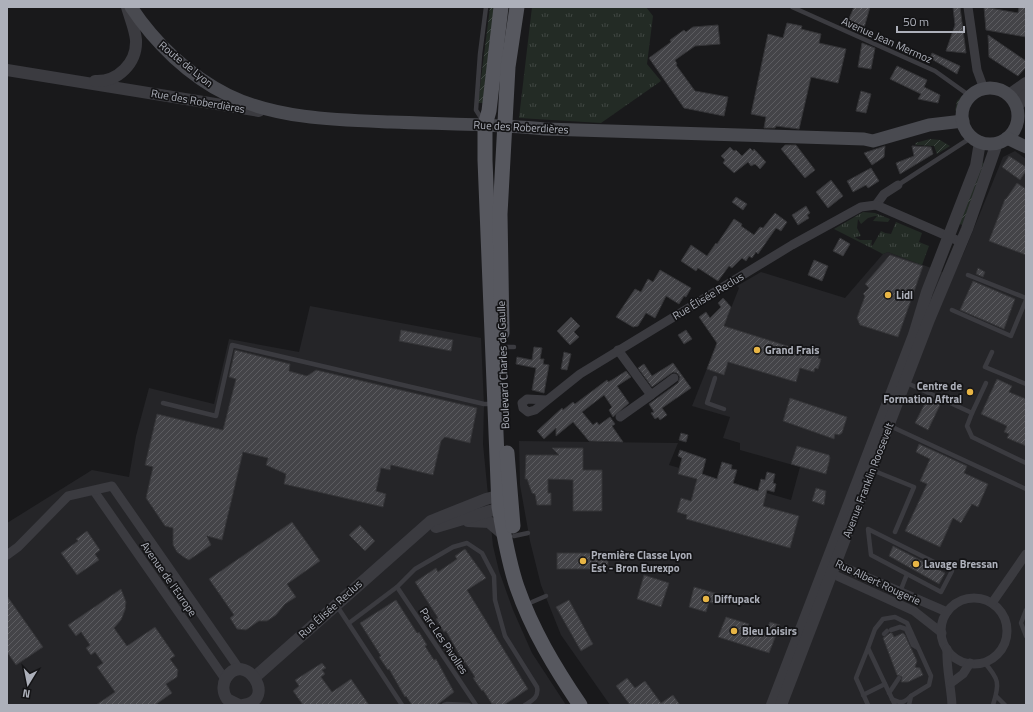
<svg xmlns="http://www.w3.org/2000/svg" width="1033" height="712" font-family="'Titillium Web',sans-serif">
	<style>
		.built { fill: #252528 }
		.grass { fill: url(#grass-tufts) }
		.garden { fill: url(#garden-furrows) }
		.building { fill: url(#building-hatch); stroke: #343437 }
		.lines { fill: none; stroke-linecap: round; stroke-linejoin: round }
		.service { stroke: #3b3b40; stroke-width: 4.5 }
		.minor { stroke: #3b3b40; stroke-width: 9 }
		.tertiary { stroke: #3b3b40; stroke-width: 12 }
		.secondary { stroke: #494a50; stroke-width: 13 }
		.primary { stroke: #57585f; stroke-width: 15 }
		.poi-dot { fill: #e8b545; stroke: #141416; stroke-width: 1.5 }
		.labels { text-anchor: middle; stroke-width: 3.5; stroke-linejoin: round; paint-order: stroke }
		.street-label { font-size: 11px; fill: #adb0ba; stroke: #141416 }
		.poi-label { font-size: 11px; font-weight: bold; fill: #adb0ba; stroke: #141416; text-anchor: start }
	</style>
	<defs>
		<pattern id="grass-tufts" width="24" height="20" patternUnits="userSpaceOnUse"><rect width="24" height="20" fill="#232b25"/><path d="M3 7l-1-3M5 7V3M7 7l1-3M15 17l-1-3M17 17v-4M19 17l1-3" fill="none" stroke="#404743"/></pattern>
		<pattern id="garden-furrows" width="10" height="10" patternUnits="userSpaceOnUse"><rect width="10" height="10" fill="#232b25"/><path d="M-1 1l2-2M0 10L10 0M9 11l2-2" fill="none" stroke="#404743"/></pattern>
		<pattern id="building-hatch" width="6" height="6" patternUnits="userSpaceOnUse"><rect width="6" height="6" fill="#444448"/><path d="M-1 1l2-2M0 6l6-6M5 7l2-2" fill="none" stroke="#5c5c60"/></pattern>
	</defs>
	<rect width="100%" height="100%" fill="#19191b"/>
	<!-- built -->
	<g class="built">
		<polygon points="1015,151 1026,159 1026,705 610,705 561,635 541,585 530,541 520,485 519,441 678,443 669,465 791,500 800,467 740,450 740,443 723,438 730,417 692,406 739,288 737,286 761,272 845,298 883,254 888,252 953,276 965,250 1003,157"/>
		<polygon points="310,306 481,338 484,406 483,444 493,546 499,571 513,610 532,653 566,705 7,705 7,523 92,470 129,477 136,436 149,388 214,404 229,339 299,352"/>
	</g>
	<!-- grass -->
	<g class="grass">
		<polygon points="532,7 646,7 653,16 647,64 661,81 601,123 519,118"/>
		<polygon points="863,212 875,213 890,219 888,222 873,221 877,216 875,216 868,218 861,224 858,219 857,228 861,236 855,237 856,238 860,240 872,240 871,246 873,245 881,231 885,233 891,234 896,222 922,233 919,242 929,246 922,265 888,252 883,254 834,229"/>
	</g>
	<!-- garden -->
	<g class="garden">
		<polygon points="490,7 496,7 485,103 478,103"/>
		<polygon points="963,95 965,100 959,109 955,111 957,101"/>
		<polygon points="930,139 940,140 950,146 937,154 934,146 916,145 915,143"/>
		<polygon points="981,162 987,164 965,226 957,223"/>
	</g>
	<!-- building -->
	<g class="building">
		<polygon points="854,7 870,7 864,28 848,21"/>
		<polygon points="953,7 960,7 966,53 946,51 955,25"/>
		<polygon points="984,7 1018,13 1019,7 1026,7 1026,37 986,30"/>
		<polygon points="787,23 802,26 801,29 821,34 819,43 846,49 838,83 811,77 799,129 776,126 775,128 764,128 766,117 751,114 768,34 783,38"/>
		<polygon points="718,25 720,44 695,46 675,60 677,64 676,65 695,91 728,97 724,116 684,108 649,58 671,42 670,40 684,30 686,32 693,27"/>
		<polygon points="988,35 1026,61 1026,67 1018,76 989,57"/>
		<polygon points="862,43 875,48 871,69 858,67"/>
		<polygon points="932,53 960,66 957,74 930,58"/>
		<polygon points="897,66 927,80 924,87 940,95 938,103 918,99 921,94 890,79"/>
		<polygon points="861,91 871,94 866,113 856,111"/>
		<polygon points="785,145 796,145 815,170 805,178 781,149"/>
		<polygon points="885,146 884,157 872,165 864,153"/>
		<polygon points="912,146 931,147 933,154 900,174 896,163 914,156"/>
		<polygon points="730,147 734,151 736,150 742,156 750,148 753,151 754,149 766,162 760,169 755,164 751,166 748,162 734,173 723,163 725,160 721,156"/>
		<polygon points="1009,156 1026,167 1026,171 1020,180 1002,167"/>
		<polygon points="871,168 879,181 868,188 866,185 853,192 847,181"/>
		<polygon points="831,180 843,196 828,208 816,192"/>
		<polygon points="1017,183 1026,189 1026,255 989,241 1005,199 1006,199"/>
		<polygon points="736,197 747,204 743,210 732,202"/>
		<polygon points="806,206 810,213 807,215 809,218 798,225 792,215"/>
		<polygon points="775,213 787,222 781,231 776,228 758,254 756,252 752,258 749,256 746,261 742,258 732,268 729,266 718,281 698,268 696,271 681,261 691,245 707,256 716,243 717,244 734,219 742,224 741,226 754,235 760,227 763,228"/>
		<polygon points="840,238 850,244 843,256 833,251"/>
		<polygon points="890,255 923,266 898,337 860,325 857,318 865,296 863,294 869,288 865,284"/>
		<polygon points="814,260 828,266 822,281 808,275"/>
		<polygon points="978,268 985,272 983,277 976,274"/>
		<polygon points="660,270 691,288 686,297 684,296 679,304 666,296 655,318 646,313 638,326 633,327 616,317 635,289 641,292 648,279 653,282"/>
		<polygon points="973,281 1015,299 1004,329 960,310"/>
		<polygon points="723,298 731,307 724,326 819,356 818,358 821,359 818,369 815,368 814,372 800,368 796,382 728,362 724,375 707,369 717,343 699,317 706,312 710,318 721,307 718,303"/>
		<polygon points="571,317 580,326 574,332 579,337 570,345 557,331"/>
		<polygon points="401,330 453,340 451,351 399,341"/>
		<polygon points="686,330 692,339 684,344 678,335"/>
		<polygon points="534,347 542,348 540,359 544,359 543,364 549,365 544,393 532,390 536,368 516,364 517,357 532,360"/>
		<polygon points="235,350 290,364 289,371 307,376 316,370 477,408 470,443 445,437 441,441 433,475 391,465 390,470 381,468 376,491 386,494 383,507 284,484 286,474 266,465 268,458 243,452 222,540 207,536 211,545 189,560 185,558 177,552 173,545 173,528 165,526 146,498 153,467 145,465 157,414 223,430 236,379 229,377"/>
		<polygon points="564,352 571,354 567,370 561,369"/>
		<polygon points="673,363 691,388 662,408 667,415 660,420 658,417 655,419 651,413 654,412 649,404 678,383 680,377 677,373 673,372 652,387 638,368 644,364 652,376"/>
		<polygon points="626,371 631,377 617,386 629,403 613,417 609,410 612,407 604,395 582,412 593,425 597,422 599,425 610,417 615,424 612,426 623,442 589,441 573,422 556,436 556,428 544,439 537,431 562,408 563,410 573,402 575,404 607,380 608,382 612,380"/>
		<polygon points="997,379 1012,386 1009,392 1026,399 1026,446 1007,438 1009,434 1004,432 1007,426 981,414"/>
		<polygon points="928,397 941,403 928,430 915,423"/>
		<polygon points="790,398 847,417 842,433 839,435 835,434 834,439 783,421"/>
		<polygon points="681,433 688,435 686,442 679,440"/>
		<polygon points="919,444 967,466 964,473 988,484 978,507 972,504 961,523 953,518 940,547 905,531 927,484 920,481 930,459 916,452"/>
		<polygon points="797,446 829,455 830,458 826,474 791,464"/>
		<polygon points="552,448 583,448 583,470 602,470 602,511 573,511 573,480 548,479 548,493 551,493 551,505 537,505 535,494 532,493 527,479 525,479 526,455 559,455"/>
		<polygon points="680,450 706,459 702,474 717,479 722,462 732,465 731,469 737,470 733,483 758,491 761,479 765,480 767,472 775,474 773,483 776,484 774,492 767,490 763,506 799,516 790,548 686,519 687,515 677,512 681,498 691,501 697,479 678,474 682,458 678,456"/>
		<polygon points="816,488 826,491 824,505 812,501"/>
		<polygon points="292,522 320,561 287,584 296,597 285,604 276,615 267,621 259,621 246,630 237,629 230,618 234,615 209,579"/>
		<polygon points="360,525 375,541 365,551 349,535"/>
		<polygon points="87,531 100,550 95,554 99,560 77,575 61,553 78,541 76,539"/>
		<polygon points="893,546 945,573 939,584 889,556"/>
		<polygon points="465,549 486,578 467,590 528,689 504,705 492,704 483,690 482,691 473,678 475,677 465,662 464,663 446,631 444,632 436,619 438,618 415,582 436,568 438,572 457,559 455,556"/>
		<rect x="557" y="553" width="51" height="16"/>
		<polygon points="644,575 669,583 661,607 637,599"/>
		<polygon points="694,587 722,595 720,602 716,604 709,602 706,612 689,607"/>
		<polygon points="121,589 126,602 125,610 121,620 114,628 127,646 155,627 175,656 170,659 178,670 177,677 166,684 172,693 155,705 96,705 115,692 97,667 103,663 95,652 91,655 86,648 90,645 81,632 76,636 68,625"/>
		<polygon points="7,596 43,647 16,665 7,652"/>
		<polygon points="396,600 417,633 419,632 427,645 425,646 434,660 436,659 454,692 437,705 412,705 406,696 405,697 389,669 388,670 379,657 381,656 360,623"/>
		<polygon points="569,600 593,644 581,651 556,607"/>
		<polygon points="726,617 749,624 747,628 765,633 770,622 780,625 769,653 718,637"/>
		<polygon points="890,633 892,633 894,637 903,633 905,635 917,661 915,667 920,668 923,675 908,682 901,682 902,677 897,675 883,638"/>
		<polygon points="322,663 326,668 322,670 325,674 321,677 332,692 351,679 369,705 303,705 293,691 299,686 295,680"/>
		<polygon points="627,678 635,688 645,681 661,703 673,695 680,705 630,705 616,686"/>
	</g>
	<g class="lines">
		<!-- service -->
		<g class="service">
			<polyline points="792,7 935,71 970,96"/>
			<polyline points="483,121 476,110 480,54 486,7"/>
			<polyline points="898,185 972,137"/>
			<polyline points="968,275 1026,298"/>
			<polyline points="952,310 1011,336 1026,300"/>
			<polyline points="502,347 514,347"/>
			<polyline points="992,352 985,367 1026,384"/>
			<polyline points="715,378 707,403 724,409"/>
			<polyline points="905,382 972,413 986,383"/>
			<polyline points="163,403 216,416 232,345 484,404 493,404"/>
			<polyline points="972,413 967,426 972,437 1026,463"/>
			<polyline points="890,426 1026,489"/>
			<polyline points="872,470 914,487 895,532"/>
			<polyline points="514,536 528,533"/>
			<polyline points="397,587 476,705"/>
			<polyline points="900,592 907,574 871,555 868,529 952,571 941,592 907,574"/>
			<polyline points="532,602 546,596"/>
			<polyline points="337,606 402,705"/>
			<polyline points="1026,610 1021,623 1026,636"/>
			<path d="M 349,623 L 397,587 L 415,569 L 453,547 L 467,543 L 482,553 L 494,576 L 495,600 L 505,636 L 537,687 C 539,697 533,700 525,705"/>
			<polyline points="891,630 900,627 906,629 913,645 918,648"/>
			<polyline points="884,634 887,631"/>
			<path d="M 984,662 C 999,679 1000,683 993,705"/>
			<polyline points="889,693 899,678"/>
			<polyline points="863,695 885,684"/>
			<polyline points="996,696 1005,705"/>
			<path d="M 892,699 C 901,704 904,703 911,696"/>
			<polyline points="444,705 447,704 469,705"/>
			<polyline points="868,705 856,678 868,648"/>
			<polyline points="895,705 868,648 875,629 883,619 895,617 907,623 931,676 929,685 911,696 909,705"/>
		</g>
		<!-- minor -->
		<g class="minor">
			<polyline points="968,7 977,70 984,89"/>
			<polyline points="876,205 884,194 898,185"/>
			<polyline points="618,350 651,395 620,417"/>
			<polyline points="651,395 674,378"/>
			<polyline points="547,400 527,399 522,403 523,408 528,412 535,410 580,374 792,245 861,207 876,205 961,242"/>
			<polyline points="94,491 225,679"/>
			<polyline points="7,555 18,547 68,496 112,486 240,670"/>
			<polyline points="829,561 947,612"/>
			<polyline points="826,571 914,611 942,633"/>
			<circle cx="974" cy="631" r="33"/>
			<polyline points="992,603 1026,554"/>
			<path d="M 947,649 C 946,668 951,686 952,705"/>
			<polyline points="951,683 963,674 970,663"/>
		</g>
		<!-- tertiary -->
		<g class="tertiary">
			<polyline points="7,70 259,111"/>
			<path d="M 95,81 C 118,82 137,63 136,40 C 135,29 130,18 127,7"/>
			<polyline points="1009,95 1026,83"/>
			<polyline points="1017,107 1026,95"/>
			<polyline points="468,521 489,522 504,535"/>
			<polyline points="436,527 507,506"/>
			<polyline points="255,677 431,521 486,499 506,494"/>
			<path d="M 239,705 L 227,699 C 223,693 222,685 226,678 C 244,649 279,700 243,705"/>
			<polyline points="772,705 914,335 927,292 976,166 980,142"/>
			<polyline points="781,705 928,322 967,229 997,143"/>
		</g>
		<!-- secondary -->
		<g class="secondary">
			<path d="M 131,7 C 155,43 189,76 228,95 C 277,119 338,120 391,122 C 443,124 494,124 545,129 L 864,139 L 873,141 L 929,125 L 963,121"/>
			<circle cx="990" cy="116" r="28"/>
			<polyline points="1007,138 1026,147"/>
		</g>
		<!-- primary -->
		<g class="primary">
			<path d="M 501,7 L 489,111 L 485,125 L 485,160 L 499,507 C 504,534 508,561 517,587 C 532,630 555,668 580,705"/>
			<polyline points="502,333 500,214 508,67 517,7"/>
			<polyline points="507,453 513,526"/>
		</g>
	</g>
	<!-- markers -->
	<g class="poi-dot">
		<circle cx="888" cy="295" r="4"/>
		<circle cx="757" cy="350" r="4"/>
		<circle cx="970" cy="392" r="4"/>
		<circle cx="583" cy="561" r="4"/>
		<circle cx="916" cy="564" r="4"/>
		<circle cx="706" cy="599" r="4"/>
		<circle cx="734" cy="631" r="4"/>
	</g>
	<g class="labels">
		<!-- street labels -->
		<g class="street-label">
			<text transform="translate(887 40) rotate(24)" y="4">Avenue Jean Mermoz</text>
			<text transform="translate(186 64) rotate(39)" y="4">Route de Lyon</text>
			<text transform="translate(198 101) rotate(10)" y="4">Rue des Roberdières</text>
			<text transform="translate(521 127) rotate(3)" y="4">Rue des Roberdières</text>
			<text transform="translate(708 296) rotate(-31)" y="4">Rue Élisée Reclus</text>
			<text transform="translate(503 365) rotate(-92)" y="4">Boulevard Charles de Gaulle</text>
			<text transform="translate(868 480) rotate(-69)" y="4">Avenue Franklin Roosevelt</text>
			<text transform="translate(169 579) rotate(55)" y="4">Avenue de l'Europe</text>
			<text transform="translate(878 582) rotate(25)" y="4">Rue Albert Rougerie</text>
			<text transform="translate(330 609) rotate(-42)" y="4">Rue Élisée Reclus</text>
			<text transform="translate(444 641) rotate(56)" y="4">Parc Les Pivolles</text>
		</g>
		<!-- poi labels -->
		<g class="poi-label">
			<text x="896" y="299">Lidl</text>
			<text x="765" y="354">Grand Frais</text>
			<text x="962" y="390" text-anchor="end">Centre de<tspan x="962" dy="13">Formation Aftral</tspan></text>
			<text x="591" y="559">Première Classe Lyon<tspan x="591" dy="13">Est - Bron Eurexpo</tspan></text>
			<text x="924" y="568">Lavage Bressan</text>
			<text x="714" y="603">Diffupack</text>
			<text x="742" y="635">Bleu Loisirs</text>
		</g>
	</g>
	<!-- border -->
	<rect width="1033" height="712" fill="none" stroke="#adb0ba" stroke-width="16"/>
	<!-- north arrow -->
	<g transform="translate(28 684) rotate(190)" stroke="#141416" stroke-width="3" paint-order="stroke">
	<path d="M0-3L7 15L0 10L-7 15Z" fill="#adb0ba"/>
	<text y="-6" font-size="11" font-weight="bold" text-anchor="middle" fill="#adb0ba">N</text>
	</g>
	<!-- scale -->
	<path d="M897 26v6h67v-6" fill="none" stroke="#adb0ba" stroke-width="2"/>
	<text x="903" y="26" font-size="12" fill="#adb0ba" stroke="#141416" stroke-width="3" paint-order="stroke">50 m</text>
</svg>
